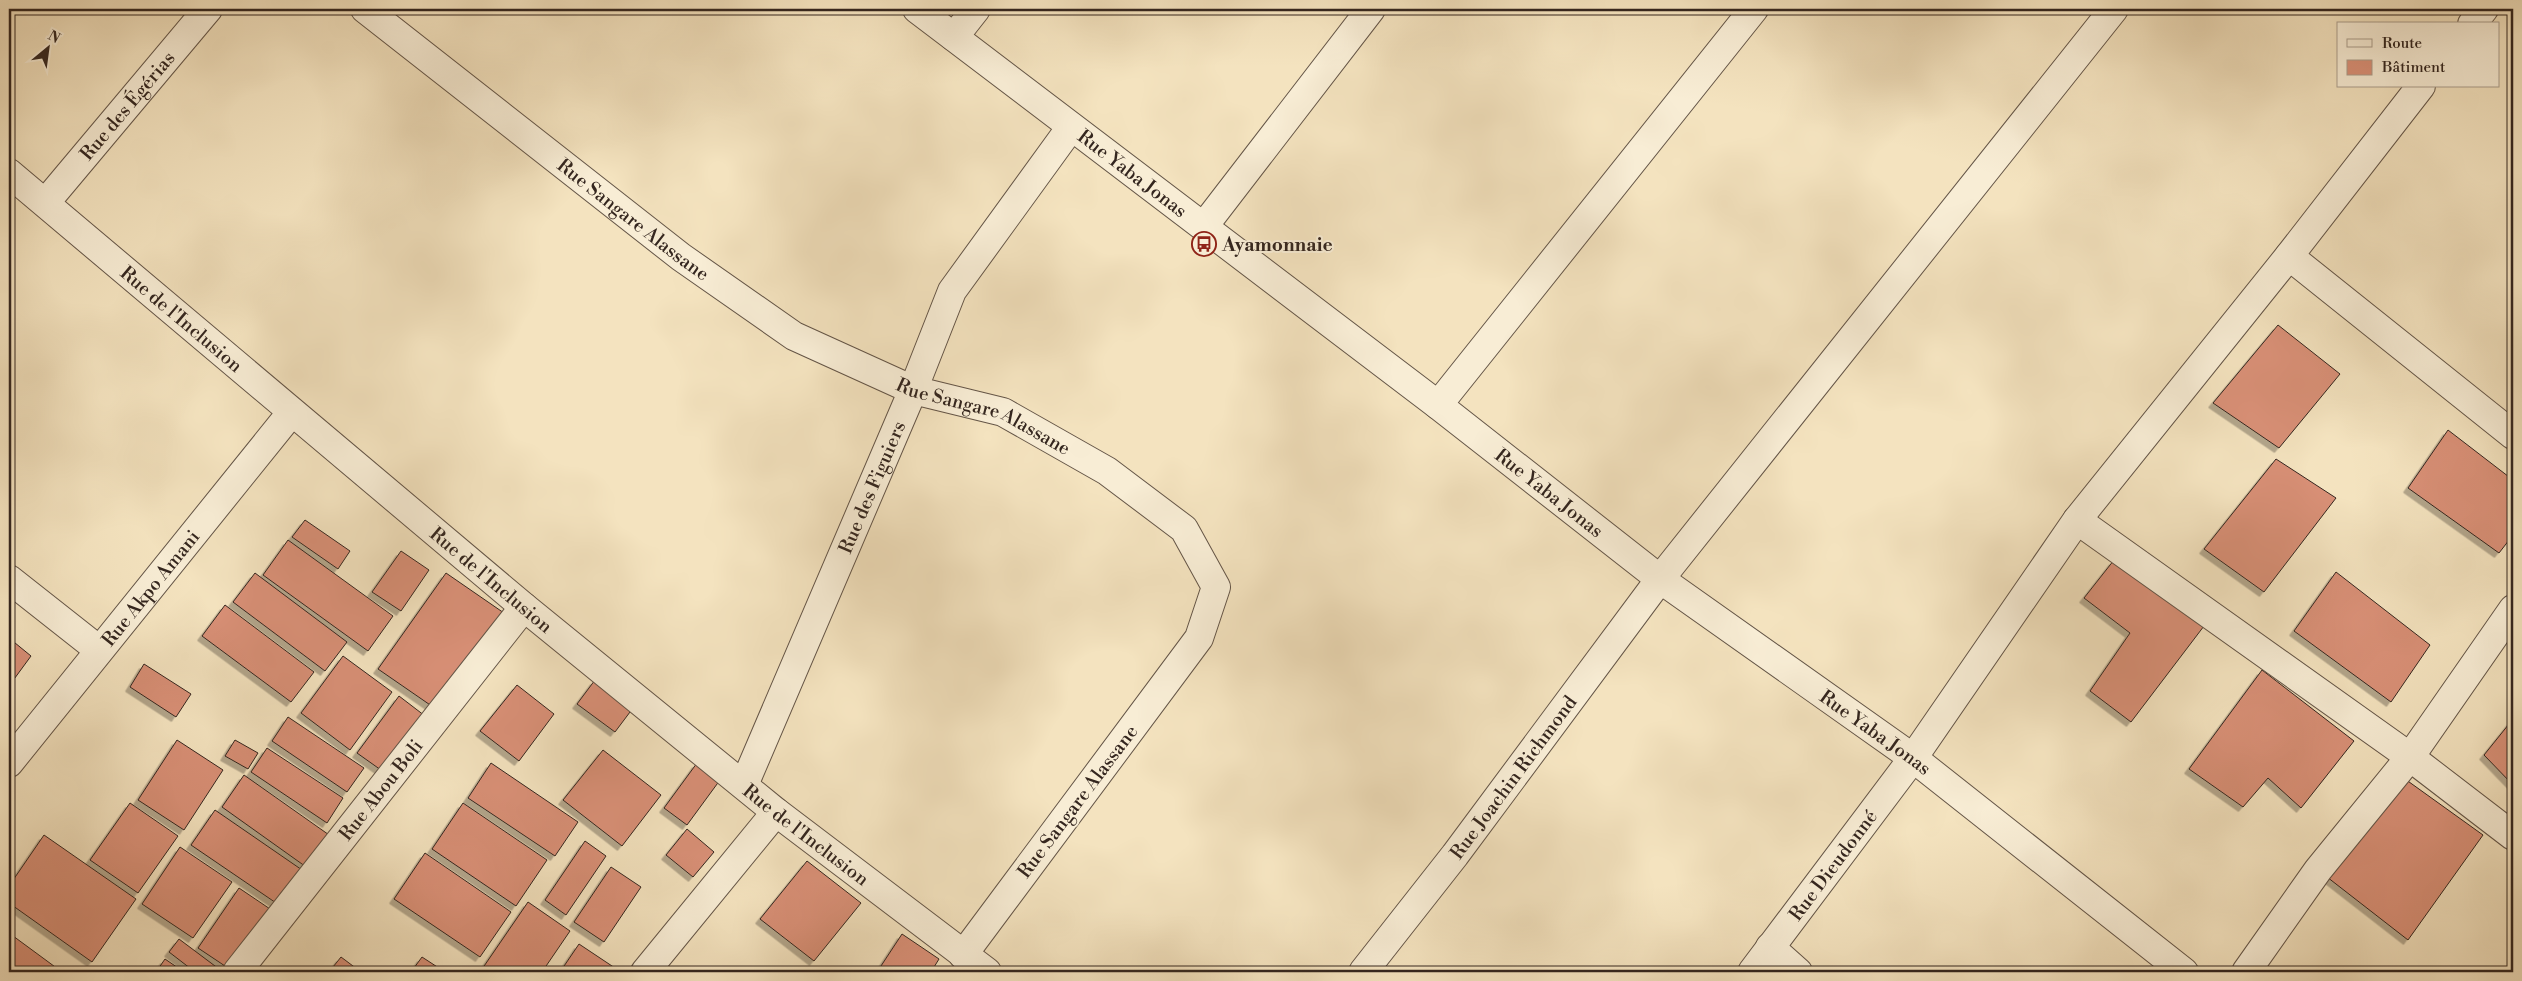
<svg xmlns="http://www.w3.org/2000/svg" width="2522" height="981" font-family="'Libre Bodoni',serif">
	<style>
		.building { fill: #d99077; stroke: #34261f; filter: url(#shadow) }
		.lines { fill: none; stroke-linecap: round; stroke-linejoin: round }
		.minor-casing { stroke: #645547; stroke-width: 30 }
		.minor { stroke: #f8edd5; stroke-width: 28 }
		.labels { text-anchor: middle; stroke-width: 4; stroke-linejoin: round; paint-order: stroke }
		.street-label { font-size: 19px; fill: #34261f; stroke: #f8edd5 }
		.poi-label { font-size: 19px; font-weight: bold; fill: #34261f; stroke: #f8edd5; text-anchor: start }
	</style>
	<defs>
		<filter id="shadow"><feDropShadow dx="-4.5" dy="4.5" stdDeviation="0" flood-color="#0004"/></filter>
	</defs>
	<rect width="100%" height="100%" fill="#f4e3bf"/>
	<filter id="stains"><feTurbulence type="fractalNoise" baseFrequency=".004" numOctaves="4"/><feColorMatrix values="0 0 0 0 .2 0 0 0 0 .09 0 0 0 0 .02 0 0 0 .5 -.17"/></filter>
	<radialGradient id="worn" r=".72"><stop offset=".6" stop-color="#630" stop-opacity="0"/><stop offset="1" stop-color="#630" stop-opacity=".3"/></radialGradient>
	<!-- building -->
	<g class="building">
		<polygon points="2278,325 2340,374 2279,448 2213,403"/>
		<polygon points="2448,430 2513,480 2513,535 2499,553 2408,488"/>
		<polygon points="2276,459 2336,498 2264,592 2204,549"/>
		<polygon points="305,520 350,551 338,569 292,537"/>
		<polygon points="288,540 393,616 368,651 263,575"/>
		<polygon points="401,551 429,570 401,611 372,592"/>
		<polygon points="2114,560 2204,626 2131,722 2090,691 2130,633 2084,598"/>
		<polygon points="2336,572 2430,645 2391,702 2294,631"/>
		<polygon points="255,573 347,642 325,671 233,602"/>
		<polygon points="446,573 504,613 436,709 378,669"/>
		<polygon points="225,605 314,672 291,702 202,636"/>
		<polygon points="9,638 31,656 9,686"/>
		<polygon points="343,656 392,692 350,750 301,713"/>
		<polygon points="144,664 191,694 176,717 130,687"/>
		<polygon points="2262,670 2354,741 2301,808 2268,778 2243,807 2189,769"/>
		<polygon points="595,680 633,708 615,732 577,704"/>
		<polygon points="517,685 554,714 519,761 480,731"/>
		<polygon points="399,696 429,719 388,775 357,753"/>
		<polygon points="288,717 364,768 347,792 272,741"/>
		<polygon points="2513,719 2513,785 2484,755"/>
		<polygon points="177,740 223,770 184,830 138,800"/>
		<polygon points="235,740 258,753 248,769 225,756"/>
		<polygon points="267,748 343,798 327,823 251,772"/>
		<polygon points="603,750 661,795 622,846 563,800"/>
		<polygon points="491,763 578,822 555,856 468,798"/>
		<polygon points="697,763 720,780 687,825 664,808"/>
		<polygon points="244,775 332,837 309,869 222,807"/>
		<polygon points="2405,779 2483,835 2408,940 2318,870"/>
		<polygon points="130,803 178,836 138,893 90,860"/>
		<polygon points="463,803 547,860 516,906 432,849"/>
		<polygon points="215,810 305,872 282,907 191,845"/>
		<polygon points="687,829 714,852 693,877 666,855"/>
		<polygon points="44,835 136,899 92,962 9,903 9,886"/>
		<polygon points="585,841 606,856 566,915 545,900"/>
		<polygon points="180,847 232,882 193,938 142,904"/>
		<polygon points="425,853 511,912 480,957 394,899"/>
		<polygon points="807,861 861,903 814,961 760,919"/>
		<polygon points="611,867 641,887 604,942 574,922"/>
		<polygon points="239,888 276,913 234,972 198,948"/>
		<polygon points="528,902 570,931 542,972 480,972"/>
		<polygon points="9,933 62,972 9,972"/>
		<polygon points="902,934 939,959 931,972 884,972 879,969"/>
		<polygon points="179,939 223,972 195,972 169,952"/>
		<polygon points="579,944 621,972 560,972"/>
		<polygon points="341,957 361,972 329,972"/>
		<polygon points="422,957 445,972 411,972"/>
		<polygon points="165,959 184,972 156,972"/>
	</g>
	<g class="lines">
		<defs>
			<g id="minor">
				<path id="s1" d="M 365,9 L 681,257 L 794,336 L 913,390 L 1003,412 L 1107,471 L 1184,529 L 1216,587 L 1199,638 L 963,955"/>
				<path id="s2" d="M 917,9 L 1438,405 L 1660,579 L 1913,758 L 2184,972"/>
				<polyline points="2472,24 2484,9"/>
				<polyline points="954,37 976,9"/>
				<path id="s3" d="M 9,173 L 524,607 L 776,812 L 987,972"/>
				<path id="s4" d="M 46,202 L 208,9"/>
				<polyline points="1204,226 1371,9"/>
				<polyline points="2289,256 2513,435"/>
				<polyline points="1438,405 1754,9"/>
				<polyline points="2077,520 2410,757 2513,836"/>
				<polyline points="9,579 99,650"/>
				<path id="s5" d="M 9,763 L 291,413"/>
				<path id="s6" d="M 744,785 L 913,390 L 952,291 L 1071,127"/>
				<polyline points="1770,947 1798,972"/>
				<path id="s7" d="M 237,972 L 524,607"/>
				<polyline points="645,972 776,812"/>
				<path id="s8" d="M 1363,972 L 1455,855 L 1660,579 L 2114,9"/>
				<path id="s9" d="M 1752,972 L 1913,758 L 2077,520 L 2289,256 L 2421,86"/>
				<polyline points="2246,972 2318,870 2410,757 2513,609"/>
			</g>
		</defs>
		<!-- minor casing -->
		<use href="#minor" class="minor-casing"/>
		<!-- minor -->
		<use href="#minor" class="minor"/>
	</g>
	<!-- icons -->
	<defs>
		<symbol id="bus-ring" viewBox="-11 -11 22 22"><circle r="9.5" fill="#f8edd5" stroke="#8f2418" stroke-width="1.5"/><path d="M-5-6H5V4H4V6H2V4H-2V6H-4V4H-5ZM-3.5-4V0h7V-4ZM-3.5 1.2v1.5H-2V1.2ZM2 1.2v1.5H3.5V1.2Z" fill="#8f2418"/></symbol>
	</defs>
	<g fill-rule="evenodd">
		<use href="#bus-ring" x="1190" y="230" width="28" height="28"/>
	</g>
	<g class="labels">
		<!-- street labels -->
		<g class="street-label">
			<text dy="7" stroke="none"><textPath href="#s4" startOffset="126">Rue des Égérias</textPath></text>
			<text dy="7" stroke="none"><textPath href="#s2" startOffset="271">Rue Yaba Jonas</textPath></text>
			<text dy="7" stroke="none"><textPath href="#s1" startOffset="341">Rue Sangare Alassane</textPath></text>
			<text dy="7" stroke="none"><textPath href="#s3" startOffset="226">Rue de l'Inclusion</textPath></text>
			<text dy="7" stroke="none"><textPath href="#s1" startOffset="746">Rue Sangare Alassane</textPath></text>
			<text dy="7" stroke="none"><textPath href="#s6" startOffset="324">Rue des Figuiers</textPath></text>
			<text dy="7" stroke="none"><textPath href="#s2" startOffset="796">Rue Yaba Jonas</textPath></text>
			<text dy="7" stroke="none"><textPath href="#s3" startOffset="631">Rue de l'Inclusion</textPath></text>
			<text dy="7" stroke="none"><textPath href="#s5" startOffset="225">Rue Akpo Amani</textPath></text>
			<text dy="7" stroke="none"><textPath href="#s2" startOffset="1201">Rue Yaba Jonas</textPath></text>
			<text dy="7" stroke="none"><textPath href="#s8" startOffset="246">Rue Joachin Richmond</textPath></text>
			<text dy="7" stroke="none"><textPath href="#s7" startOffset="232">Rue Abou Boli</textPath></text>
			<text transform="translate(1077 801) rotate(-53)" y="7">Rue Sangare Alassane</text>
			<text dy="7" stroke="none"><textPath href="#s3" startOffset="1036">Rue de l'Inclusion</textPath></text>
			<text dy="7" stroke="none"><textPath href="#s9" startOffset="134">Rue Dieudonné</textPath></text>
		</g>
		<!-- poi labels -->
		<g class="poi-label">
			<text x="1222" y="251">Ayamonnaie</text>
		</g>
	</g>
	<!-- margin -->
	<rect width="2522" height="981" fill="none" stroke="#f4e3bf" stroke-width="30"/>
	<rect x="10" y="10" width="2502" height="961" fill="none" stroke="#34261f" stroke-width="2.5"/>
	<rect x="15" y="15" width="2492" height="951" fill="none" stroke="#34261f"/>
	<!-- legend -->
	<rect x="2337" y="22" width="162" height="65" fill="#f8edd5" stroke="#aa9d8c"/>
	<rect x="2347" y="39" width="25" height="8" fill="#f8edd5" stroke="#aa9d8c"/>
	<text x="2382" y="48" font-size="15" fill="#34261f">Route</text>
	<rect x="2347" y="60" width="25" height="15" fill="#d99077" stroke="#aa9d8c"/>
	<text x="2382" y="72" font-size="15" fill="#34261f">Bâtiment</text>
	<!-- north arrow -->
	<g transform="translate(48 48) rotate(29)" stroke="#f8edd5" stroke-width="4" paint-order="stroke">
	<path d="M0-4L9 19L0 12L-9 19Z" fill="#34261f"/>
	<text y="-8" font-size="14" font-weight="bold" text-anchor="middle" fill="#34261f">N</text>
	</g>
	<rect width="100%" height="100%" filter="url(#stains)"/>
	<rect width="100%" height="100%" fill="url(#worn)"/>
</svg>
